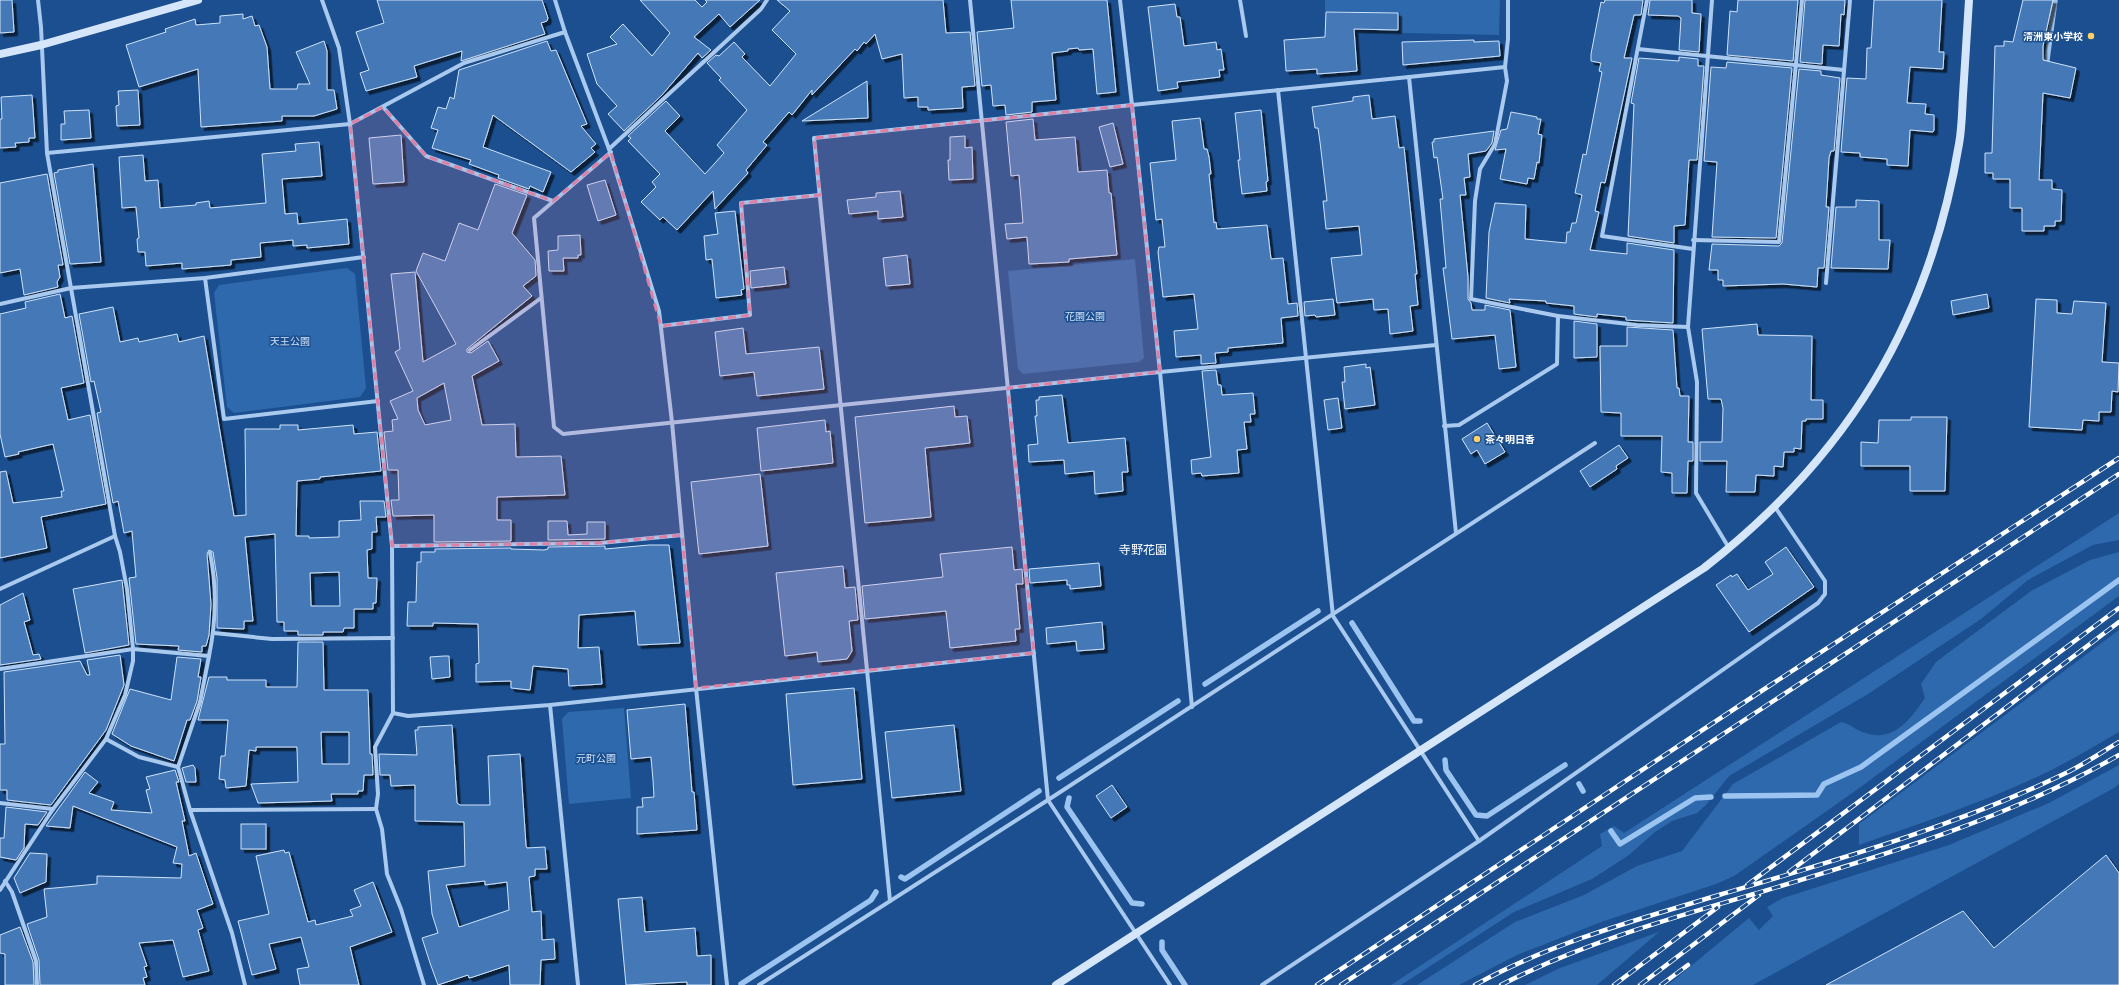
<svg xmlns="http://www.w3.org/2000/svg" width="2119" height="985" font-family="Commissioner,'Noto Sans JP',sans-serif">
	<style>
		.green { fill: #2e69ad }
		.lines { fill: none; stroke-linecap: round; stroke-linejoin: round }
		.stream { stroke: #9cc4f0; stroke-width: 5.5 }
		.building { fill: #4478b7; stroke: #cfe3fa; fill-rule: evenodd; filter: url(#shadow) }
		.street { stroke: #a9c9ee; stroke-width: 4 }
		.secondary { stroke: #d6e6fa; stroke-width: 8 }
		.rail-casing { stroke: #fff; stroke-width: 4.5 }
		.rail { stroke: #1b4f8f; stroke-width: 3; stroke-dasharray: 9; stroke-linecap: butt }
		.marked { fill: #dd80a5; fill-opacity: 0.2; stroke: #dd80a5; stroke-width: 3; stroke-dasharray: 8 5; stroke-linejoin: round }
		.poi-dot { fill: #ffd166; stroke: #1b4f8f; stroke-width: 1.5 }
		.labels { text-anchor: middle; stroke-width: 3; stroke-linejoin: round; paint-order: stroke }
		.poi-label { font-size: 10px; font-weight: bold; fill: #fff; stroke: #1b4f8f; text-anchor: end }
		.park-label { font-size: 10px; fill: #cfe3fa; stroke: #1b4f8f }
		.quarter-label { font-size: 12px; fill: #fff; stroke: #1b4f8f }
	</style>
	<defs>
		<filter id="shadow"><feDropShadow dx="3.5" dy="3.5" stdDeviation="0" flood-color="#0009"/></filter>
	</defs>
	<rect width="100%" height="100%" fill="#1b4f8f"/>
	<!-- green -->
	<g class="green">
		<polygon points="1325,0 1500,0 1499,35 1400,33 1400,13 1325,11"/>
		<polygon points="1135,259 1144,358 1139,362 1023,374 1018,369 1008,271"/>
		<polygon points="347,268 355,274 366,388 360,397 234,413 227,407 214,293 219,285"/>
		<polygon points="2119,513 2119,540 2093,545 2028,580 1981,619 1868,694 1729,776 1706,805 1697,813 1672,821 1655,832 1629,855 1592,879 1514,912 1401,985 1391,985 1602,846 1600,834 1614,826 1624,833"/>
		<path d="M 2119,552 L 2119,596 L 1858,789 L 1734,876 L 1716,884 L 1604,921 L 1517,955 L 1459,985 L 1417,985 L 1515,922 L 1584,895 L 1637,866 L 1682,851 L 1733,784 L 1841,722 C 1849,723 1853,728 1860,731 C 1892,745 1909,721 1925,698 L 1921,684 L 1936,662 L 2031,591 L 2090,560 Z"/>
		<path d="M 2119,630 L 2119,732 C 2093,747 2067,763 2039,776 C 1981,803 1919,824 1859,845 L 1859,824 Z"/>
		<polygon points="624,708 631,798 569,804 562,719 568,712"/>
		<polygon points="2119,765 2119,784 2114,788 1753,985 1668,985 1749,918 1759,930 1773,916 1767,907 1783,898 1949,845 2049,803"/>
		<polygon points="1659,932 1597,985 1525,985 1560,968"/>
	</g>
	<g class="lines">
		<!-- stream -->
		<g class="stream">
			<polyline points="2046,67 2055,0"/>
			<polyline points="1352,623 1414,721 1420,721"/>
			<polyline points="1205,684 1318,611"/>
			<polyline points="1445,760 1446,770 1476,815 1487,816 1565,765"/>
			<polyline points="1059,778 1178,701"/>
			<polyline points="1579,784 1583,791"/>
			<polyline points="1725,796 1817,795 1824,784 1861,767 2119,580"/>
			<polyline points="1069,798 1067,807 1132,903 1142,904"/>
			<polyline points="1611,831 1620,844 1695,798 1711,797"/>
			<polyline points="901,877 905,879 1039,791"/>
			<polyline points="1162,942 1162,950 1185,985"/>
			<polyline points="741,984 871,900 876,892"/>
		</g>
	</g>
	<!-- building -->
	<g class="building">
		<polygon points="0,0 12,0 14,32 0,33"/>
		<polygon points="377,0 542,0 548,18 547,21 541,23 545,34 461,61 462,51 414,66 417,77 366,91 360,73 369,70 356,32 384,23"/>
		<polygon points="640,0 695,0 702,7 707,2 705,0 760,0 730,27 719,14 694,37 711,50 702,58 698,53 662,95 624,131 608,114 617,106 597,84 587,54 617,44 610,37 623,24 652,56 670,33"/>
		<polygon points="777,0 943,0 946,33 970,32 975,86 962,87 963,108 928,110 928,107 918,107 918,97 904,98 902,54 882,59 875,34 866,44 864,42 857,51 855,49 812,95 812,90 792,115 789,112 763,142 767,145 746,170 748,173 715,209 713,191 677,230 663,217 660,220 641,202 656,187 652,182 660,174 628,141 631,138 628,136 666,101 680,116 665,131 705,174 724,153 717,145 747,110 719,80 721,78 707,63 716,55 719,56 734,42 745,54 742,57 770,86 796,54 772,30 790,11"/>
		<polygon points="1011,0 1107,0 1116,92 1097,94 1093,49 1079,50 1078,48 1068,49 1068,51 1052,53 1056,100 1032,102 1032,112 1006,115 1005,105 993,106 991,85 982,86 977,32 1014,28"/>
		<polygon points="1605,0 1643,0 1641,15 1634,15 1624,58 1632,58 1605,183 1601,182 1595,211 1599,212 1590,250 1627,254 1627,243 1674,250 1673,323 1626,320 1626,317 1597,314 1597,317 1574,314 1574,306 1546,303 1546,301 1509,299 1510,303 1486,298 1489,232 1495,203 1526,205 1525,239 1566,243 1567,232 1570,232 1572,223 1576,223 1582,195 1575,193 1583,154 1586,155 1602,72 1599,71 1601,63 1591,61 1591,54 1601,2 1604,3"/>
		<polygon points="1650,0 1692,0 1692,13 1701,14 1699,52 1679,50 1681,18 1678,16 1648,15"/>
		<polygon points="1738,0 1798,0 1793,61 1727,55 1730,11 1737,12"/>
		<polygon points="1805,0 1845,0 1844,15 1841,14 1839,46 1823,45 1822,64 1800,62"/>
		<polygon points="1874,0 1942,0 1939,52 1944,52 1943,69 1910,67 1907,103 1926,104 1925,114 1934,115 1934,130 1933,132 1910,130 1908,166 1887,165 1887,159 1860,157 1860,153 1841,152 1847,78 1866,79 1867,48 1871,48"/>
		<polygon points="2023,0 2053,0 2043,46 2043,60 2076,68 2070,98 2043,93 2039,180 2052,180 2052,189 2062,190 2061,221 2055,221 2055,226 2044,226 2044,231 2022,231 2022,208 2010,208 2010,179 1993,179 1993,173 1985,173 1985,153 1992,153 1995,46 2004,46 2004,41 2013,42"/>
		<polygon points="1175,4 1177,17 1180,17 1184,46 1216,42 1217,50 1221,49 1224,70 1219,70 1220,77 1177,82 1178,88 1158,91 1148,7"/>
		<polygon points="1326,12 1398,13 1398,30 1354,29 1357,71 1317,74 1317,69 1286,71 1284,40 1325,37"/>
		<polygon points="243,14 243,19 252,16 255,26 259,25 267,47 270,89 297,89 298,84 310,84 296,52 324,41 327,51 327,90 334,90 337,109 314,116 282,116 282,121 201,127 198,69 139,87 126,45 166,32 165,29 195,19 196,25 220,23 220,16"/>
		<polygon points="1474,40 1474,42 1499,41 1500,56 1403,65 1402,42"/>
		<polygon points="547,41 551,51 556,50 587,124 581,126 596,144 591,148 595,152 571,172 493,115 483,147 551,172 543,192 530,186 529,189 498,178 499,175 469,164 471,160 432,148 438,130 431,128 438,107 446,109 450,97 454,99 459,70"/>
		<polygon points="1679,57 1698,59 1698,66 1704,66 1697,160 1689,160 1685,225 1674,226 1674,243 1628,236 1634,104 1631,103 1639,58 1679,61"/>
		<polygon points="1727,62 1792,68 1776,238 1712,237 1717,162 1704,161 1711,67 1726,68"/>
		<polygon points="1799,69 1821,71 1821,75 1840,78 1834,151 1831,151 1829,158 1826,207 1829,207 1824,268 1818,268 1817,287 1783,284 1723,286 1723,280 1718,280 1718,270 1709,270 1712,244 1779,246 1782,243"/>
		<polygon points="867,81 868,118 802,121"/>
		<polygon points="138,90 140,125 117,126 116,106 119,105 118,91"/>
		<polygon points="32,95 35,138 29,138 29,142 15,143 16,147 0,148 0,119 2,119 1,97"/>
		<polygon points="1369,95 1372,119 1395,116 1399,148 1404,147 1417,274 1415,274 1418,305 1410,306 1413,331 1390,334 1388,309 1374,310 1373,299 1337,303 1331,258 1362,255 1359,226 1326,229 1323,201 1327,201 1320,142 1318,128 1315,128 1312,107 1353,101 1353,97"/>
		<polygon points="89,110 91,138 61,140 61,124 65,124 64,111"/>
		<polygon points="1261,110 1268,181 1266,182 1267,191 1242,194 1238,160 1240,160 1235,113"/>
		<polygon points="1511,112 1537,117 1537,119 1541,119 1538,134 1542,135 1539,163 1537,162 1534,179 1528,178 1527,184 1500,179 1506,149 1495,150 1501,130 1507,129"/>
		<polygon points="1200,118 1204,149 1207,149 1209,157 1211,174 1209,174 1214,223 1216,222 1217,229 1267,225 1271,259 1283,258 1288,304 1297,303 1298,316 1281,318 1283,343 1228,348 1228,352 1215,353 1216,363 1201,364 1201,355 1176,357 1174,331 1198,329 1194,294 1163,297 1158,252 1159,247 1165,247 1162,219 1156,220 1150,163 1176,160 1172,121"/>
		<polygon points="1033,119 1035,140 1075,137 1078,172 1107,170 1109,193 1111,193 1117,255 1069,259 1069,262 1029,264 1027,237 1007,239 1005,224 1023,223 1019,175 1011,176 1006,122"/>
		<polygon points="1113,123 1123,164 1110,167 1099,127"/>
		<polygon points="1494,131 1492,143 1486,151 1468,154 1470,177 1464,178 1466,195 1460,195 1468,277 1468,299 1471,303 1472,310 1485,310 1485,305 1510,310 1516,367 1499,369 1495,335 1452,339 1443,268 1446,268 1440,199 1443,199 1437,157 1434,158 1432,142 1434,142 1434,139"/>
		<polygon points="401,135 404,182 373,184 369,138"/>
		<polygon points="965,136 965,148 972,147 973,179 949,180 948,160 950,160 950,137"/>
		<polygon points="319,142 322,176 282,179 285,214 297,213 298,224 347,219 349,244 307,248 307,245 293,246 293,240 260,243 261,257 231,260 231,265 182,269 182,263 146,266 145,252 138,252 137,239 139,238 136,207 122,208 119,157 143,155 145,181 158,180 160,208 196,205 196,203 209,201 210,208 266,203 262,154 296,151 295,144"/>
		<polygon points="93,164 101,262 70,264 54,173 58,172 58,170"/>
		<polygon points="47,174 63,265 58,265 60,277 57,282 58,287 24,295 20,269 0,273 0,183"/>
		<polygon points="605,180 616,215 598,221 587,185"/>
		<path d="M 495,184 L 527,195 L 512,233 L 535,260 L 536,276 L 523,286 L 532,296 L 467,349 L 467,352 L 471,353 L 488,341 L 499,361 L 472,376 L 482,425 L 515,424 L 516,457 L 561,456 L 565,495 L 497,497 L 497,520 L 511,520 L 511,541 L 434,542 L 434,515 L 393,516 L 391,500 L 399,500 L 398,470 L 388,470 L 384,432 L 393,431 L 392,420 L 398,419 L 390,401 L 413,391 L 395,352 L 400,349 L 391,274 L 415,272 L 423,362 L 456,344 L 416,271 L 423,253 L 445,261 L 459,223 L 478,230 ZM 444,383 L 451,420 L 425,425 L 418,410 L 417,398 Z"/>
		<polygon points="900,191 903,217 878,219 878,211 849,214 847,200 876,197 876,193"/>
		<polygon points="1856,200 1879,201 1879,240 1890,240 1888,269 1831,268 1836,207 1856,207"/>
		<polygon points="735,211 744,289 741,290 742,295 716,298 712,259 706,260 704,236 718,234 715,213"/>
		<polygon points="580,235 581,255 578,255 578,258 563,258 564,271 549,271 548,251 558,250 558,236"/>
		<polygon points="907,255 910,284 886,286 883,258"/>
		<polygon points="784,267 786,284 751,288 750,271"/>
		<polygon points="60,294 65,318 72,316 84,383 61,388 68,420 90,415 106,504 41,517 47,548 0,558 0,472 6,471 13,503 62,497 61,491 64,491 53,444 18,452 19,454 5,457 0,434 0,314 26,308 25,302"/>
		<polygon points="1987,294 1989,308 1953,315 1951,301"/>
		<polygon points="1333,299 1335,315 1316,317 1315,315 1305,316 1304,302"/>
		<polygon points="2036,299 2057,300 2057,313 2072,314 2074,301 2106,303 2102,362 2119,363 2118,392 2112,391 2111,412 2099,412 2099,421 2083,420 2082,430 2029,427"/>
		<path d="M 113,307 L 120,342 L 138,338 L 139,342 L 177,334 L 179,342 L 204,336 L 234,516 L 246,515 L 245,429 L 280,429 L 280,425 L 298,425 L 298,430 L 353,425 L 354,434 L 377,432 L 381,471 L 320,477 L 320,479 L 297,481 L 296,536 L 309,536 L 309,538 L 339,537 L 339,521 L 361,520 L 360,501 L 384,501 L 386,517 L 376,517 L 377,532 L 372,532 L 372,549 L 367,550 L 368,578 L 377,578 L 376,603 L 373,603 L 373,609 L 354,609 L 354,628 L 344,628 L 343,632 L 323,632 L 323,635 L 298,635 L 298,631 L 284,631 L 284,622 L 277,622 L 275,534 L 245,537 L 253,621 L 244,621 L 244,629 L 217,628 L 217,578 L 213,552 L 209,550 L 207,554 L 211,604 L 209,635 L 206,646 L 202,646 L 202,652 L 178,650 L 179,646 L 136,644 L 129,578 L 136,577 L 132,531 L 124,533 L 118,501 L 113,503 L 97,413 L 101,412 L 94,381 L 91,382 L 79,314 ZM 339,572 L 340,606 L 311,606 L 310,573 Z"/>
		<polygon points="1574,321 1597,324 1597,357 1574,358"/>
		<polygon points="1757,324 1758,335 1812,336 1811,400 1823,400 1823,419 1806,419 1806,421 1802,421 1801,449 1794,448 1794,452 1784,452 1783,467 1774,466 1774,476 1756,475 1755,492 1726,492 1727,461 1700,461 1700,442 1722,442 1723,408 1721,399 1708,399 1702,329"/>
		<polygon points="1627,327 1673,330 1677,388 1679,388 1680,396 1689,396 1688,442 1693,442 1693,461 1688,461 1687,493 1672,493 1672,473 1661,472 1662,436 1621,436 1621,413 1601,412 1600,346 1627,346"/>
		<polygon points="743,328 746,354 819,347 824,389 757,396 754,372 720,376 715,332"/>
		<polygon points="1366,364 1366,368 1370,367 1375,405 1345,409 1342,382 1345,382 1344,367"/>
		<polygon points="1216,370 1218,385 1221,385 1222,395 1253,393 1255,414 1250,414 1251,422 1244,422 1247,449 1237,450 1239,473 1202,476 1201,473 1192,474 1191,460 1211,457 1202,371"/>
		<polygon points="1062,395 1068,443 1125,438 1128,472 1122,472 1123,491 1095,494 1094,471 1065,474 1064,460 1029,462 1028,445 1038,444 1035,416 1037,416 1036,400 1039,400 1039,397"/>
		<polygon points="1338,398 1342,428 1328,430 1324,400"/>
		<polygon points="954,406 955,417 967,416 970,443 925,448 931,517 865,523 855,417"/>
		<polygon points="1911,417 1947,417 1945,491 1910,491 1910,466 1861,466 1861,442 1878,443 1879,420 1911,420"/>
		<polygon points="825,420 826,432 830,431 833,463 761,471 757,428"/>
		<polygon points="1487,423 1505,452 1485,464 1477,450 1471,454 1462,439"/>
		<polygon points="1619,445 1628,458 1616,466 1617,469 1590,487 1580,471"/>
		<polygon points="760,474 768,546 699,554 691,482"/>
		<polygon points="548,521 567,521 568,535 587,534 587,522 605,522 605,539 548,540"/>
		<polygon points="649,545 669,545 680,643 638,645 635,611 579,615 578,648 599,647 602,684 569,686 568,669 533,666 530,690 511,688 511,681 476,682 476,664 479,663 478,624 433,623 433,626 407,626 408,602 416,602 417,562 421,562 421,552 435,552 435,549 511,548 511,549 544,550 548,549 548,547 605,546 605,549"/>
		<polygon points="1012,547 1014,570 1022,569 1023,584 1016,584 1020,629 1015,629 1016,641 950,648 946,611 865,619 862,586 943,577 940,554"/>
		<polygon points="1786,547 1814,587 1749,632 1716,585 1731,575 1732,577 1737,574 1748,590 1773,574 1765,562"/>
		<polygon points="1099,563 1101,586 1070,589 1070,585 1067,585 1067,580 1030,583 1029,569"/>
		<polygon points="843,566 845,588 855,587 858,620 849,621 852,651 847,659 818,662 817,652 785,656 776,573"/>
		<polygon points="122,580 129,645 85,653 73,589"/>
		<polygon points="23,593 30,620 24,622 33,655 39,654 41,659 0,665 0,605"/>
		<polygon points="1102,622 1104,649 1077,651 1076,641 1047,644 1046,628"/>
		<path d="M 298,642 L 323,642 L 324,690 L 368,690 L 370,754 L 372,754 L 373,775 L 364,775 L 363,791 L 358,791 L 358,794 L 331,794 L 332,801 L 258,803 L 251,784 L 298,782 L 297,747 L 256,747 L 256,751 L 249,750 L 246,786 L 226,788 L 225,780 L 219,779 L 221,756 L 225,756 L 228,720 L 198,720 L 209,677 L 227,677 L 227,680 L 266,680 L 266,687 L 297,687 ZM 321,732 L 349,732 L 349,764 L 322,764 Z"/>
		<polygon points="120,655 124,685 106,730 51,805 7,800 7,790 0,790 0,744 5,744 4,672 80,661 87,675 90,675 87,660"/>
		<polygon points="444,656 449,656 450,677 432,679 430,657"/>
		<polygon points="177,657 201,659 198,677 201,677 197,701 190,720 187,720 174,761 131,746 112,734 130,689 171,700"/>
		<polygon points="854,688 862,779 793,785 786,694"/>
		<polygon points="685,704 692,792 694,792 697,830 637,834 637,807 643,807 642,798 654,797 653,780 651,757 631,759 627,710"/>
		<path d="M 452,725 L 457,803 L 460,805 L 490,805 L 488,756 L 520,754 L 526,846 L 527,848 L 545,847 L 547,869 L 535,869 L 535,876 L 529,877 L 532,912 L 541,911 L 542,940 L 554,939 L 555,959 L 541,960 L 540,985 L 510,985 L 509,965 L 473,977 L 469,978 L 468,975 L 438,985 L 430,963 L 422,938 L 438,933 L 432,914 L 428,871 L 465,866 L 464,822 L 415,821 L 415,785 L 391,786 L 390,775 L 380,775 L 379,754 L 417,755 L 415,730 L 418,730 L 418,727 ZM 485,881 L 485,885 L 507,882 L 509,910 L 459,927 L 446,885 Z"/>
		<polygon points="954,725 961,791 892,798 885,732"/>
		<polygon points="193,765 195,768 196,782 186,782 182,768"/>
		<polygon points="175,770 179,782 176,782 185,821 182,821 189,856 196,853 213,904 197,910 203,928 198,930 209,971 183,977 173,940 139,943 147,966 144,967 147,977 143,978 145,985 40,985 39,960 27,924 47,917 44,889 97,884 97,876 181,878 182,864 173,863 177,847 73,806 70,828 46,826 85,772 98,782 89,793 114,802 111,810 152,813 146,790 150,789 146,777"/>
		<polygon points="1112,785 1127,807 1111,818 1096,796"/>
		<polygon points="6,807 47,812 38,825 25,824 24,848 16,860 0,857 0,838 4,838"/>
		<rect x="241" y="824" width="25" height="25"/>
		<polygon points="284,850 285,853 289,852 308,922 315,920 316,925 353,916 350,910 361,906 354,890 373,882 392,932 350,947 359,985 300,985 297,969 309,967 301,937 269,944 276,969 252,975 238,921 269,914 256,856"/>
		<polygon points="30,853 47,854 46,882 20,893 14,878"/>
		<polygon points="2106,855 2119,873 2119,985 1826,985 1963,911 1994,948"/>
		<polygon points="642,897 645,932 695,928 697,956 711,955 711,985 687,985 687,982 626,985 618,899"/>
		<polygon points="20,927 33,962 34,985 5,985 5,954 0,953 0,935"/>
	</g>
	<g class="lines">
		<!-- street -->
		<g class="street">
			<polyline points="322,0 339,48 350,124 392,546 393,713 375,747 378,794 376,809 382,829 387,874 401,909 424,985"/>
			<polyline points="555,0 565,32 609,149 659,311 672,422 696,688 727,985"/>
			<polyline points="970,0 1048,800 1170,985"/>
			<polyline points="1120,0 1132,105 1409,77 1456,533"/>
			<polyline points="1240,0 1246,36"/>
			<polyline points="1647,0 1602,236 1693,249"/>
			<polyline points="1712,0 1688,327 1697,382 1696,493 1729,548"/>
			<polyline points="1638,49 1844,70"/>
			<polyline points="1409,77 1505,67"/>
			<polyline points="1278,90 1333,616 1479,841"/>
			<polyline points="383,107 426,156 553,201"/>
			<polyline points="609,149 761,9 767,0"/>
			<polyline points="611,152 534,218 554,427 563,434 1140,374 1436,345"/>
			<polyline points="47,153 350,124 464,63 565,32"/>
			<polyline points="1693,240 1779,242 1802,0"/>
			<polyline points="205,278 224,419 378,401"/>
			<polyline points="1826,283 1850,0"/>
			<polyline points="0,304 71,288 205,278 364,257"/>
			<polyline points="1558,316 1637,325 1688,327"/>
			<polyline points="661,326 750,315 741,203 820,195"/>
			<polyline points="470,350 541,298"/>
			<polyline points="1444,426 1459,425 1557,364 1558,316 1471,299 1475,201 1480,169 1495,144 1507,81 1505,67 1508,39 1508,0"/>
			<polyline points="392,546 600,543 682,535"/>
			<polyline points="0,589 115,536"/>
			<polyline points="214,633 272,639 393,638"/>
			<path d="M 0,669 L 133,649 L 209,656 C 216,622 217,587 210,553"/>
			<polyline points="550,705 578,985"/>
			<polyline points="393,713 408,716 550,705 1034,653"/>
			<polyline points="106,739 139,757 178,767"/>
			<polyline points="0,803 53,809"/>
			<polyline points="190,810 178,767 200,702 209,656"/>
			<polyline points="5,881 12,892 36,961 37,985"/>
			<polyline points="0,890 53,809 106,739 125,695 133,661 133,649 127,589 120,552 115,536 47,153 41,27 38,0"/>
			<polyline points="890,901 814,138 1132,105 1160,372 1192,707"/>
			<polyline points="245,985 232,933 190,810 376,809"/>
			<polyline points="759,985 1048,800 1595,443"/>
			<polyline points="1262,985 1479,841 1818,603 1825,594 1825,581 1775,507"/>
		</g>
		<!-- secondary -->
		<g class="secondary">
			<polyline points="0,54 41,45 198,0"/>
			<path d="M 1056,985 L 1704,568 C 1847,457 1929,323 1959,144 C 1962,128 1962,111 1963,95 C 1965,63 1967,32 1969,0"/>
		</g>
		<defs>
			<g id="rail">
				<polyline points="1789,872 2119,622"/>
				<polyline points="1747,885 2119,608"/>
				<polyline points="1317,985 1766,688 2119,458"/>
				<polyline points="1341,985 2119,474"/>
				<path d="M 1475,985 C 1551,943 1636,920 1719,895 C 1837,860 1957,826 2068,772 C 2086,763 2102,752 2119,742"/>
				<path d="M 1501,985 C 1581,944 1668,919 1754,894 C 1878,857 2006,820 2119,755"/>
				<polyline points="1614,985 1718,907"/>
				<polyline points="1640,985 1759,895"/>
				<polyline points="1661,985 1688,965"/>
			</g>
		</defs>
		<!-- rail casing -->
		<use href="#rail" class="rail-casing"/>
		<!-- rail -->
		<use href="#rail" class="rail"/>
	</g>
	<!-- marked area -->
	<path class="marked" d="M 1132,105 L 1160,372 L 1008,388 L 1034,653 L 696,688 L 682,535 L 600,543 L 392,546 L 350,124 L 383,107 L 426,156 L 553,201 L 611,152 L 661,326 L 750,315 L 741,203 L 820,195 L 814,138 Z"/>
	<!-- markers -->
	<g class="poi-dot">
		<circle cx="2091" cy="36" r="4"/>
		<circle cx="1477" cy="439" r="4"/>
	</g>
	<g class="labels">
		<!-- poi labels -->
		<g class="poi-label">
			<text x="2083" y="40">清洲東小学校</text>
			<text x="1485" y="443" text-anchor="start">茶々明日香</text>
		</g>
		<!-- park labels -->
		<g class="park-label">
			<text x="1085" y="320">花園公園</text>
			<text x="290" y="345">天王公園</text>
			<text x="596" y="762">元町公園</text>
		</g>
		<!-- quarter labels -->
		<g class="quarter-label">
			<text x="1143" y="554">寺野花園</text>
		</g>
	</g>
</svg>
